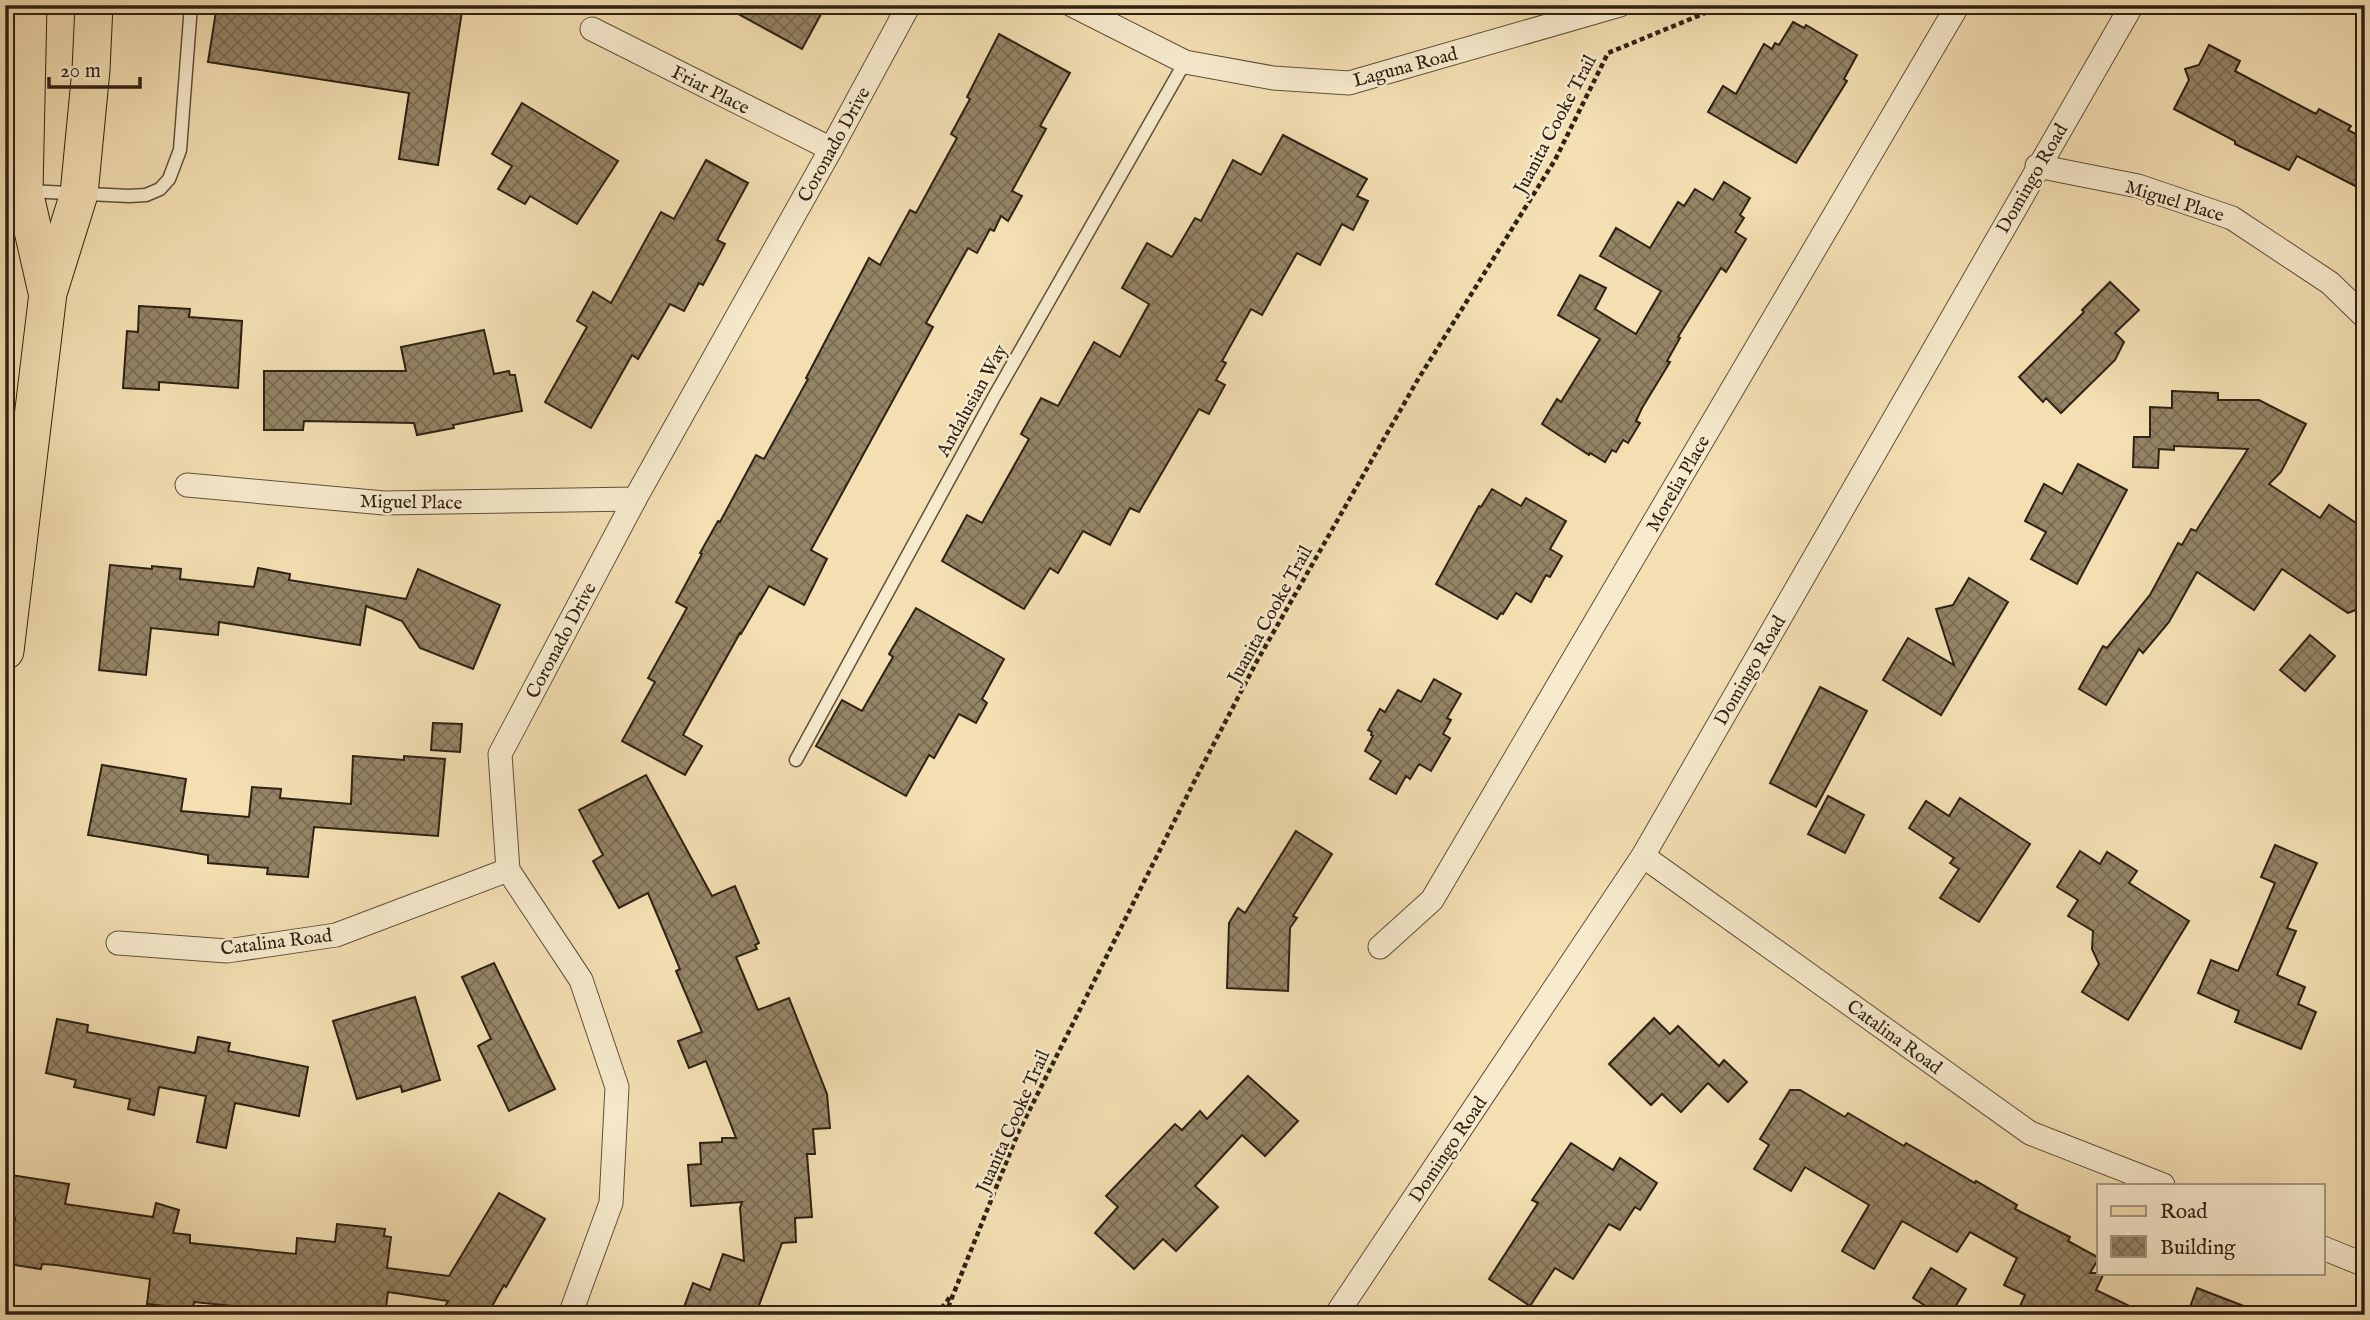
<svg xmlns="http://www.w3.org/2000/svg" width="2370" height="1320" font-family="'IM FELL English',serif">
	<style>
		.building { fill: url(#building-cross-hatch); stroke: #2f2114; stroke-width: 2 }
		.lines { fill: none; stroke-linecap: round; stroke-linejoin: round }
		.service-casing { stroke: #60503c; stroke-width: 15 }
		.minor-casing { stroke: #60503c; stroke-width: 25 }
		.primary-casing { stroke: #2f2114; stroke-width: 39 }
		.path { stroke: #2f2114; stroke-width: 4.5; stroke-dasharray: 5 3.5; stroke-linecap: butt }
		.service { stroke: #f7eacd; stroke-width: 12 }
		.minor { stroke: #f7eacd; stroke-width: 23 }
		.primary { stroke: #f3dfb2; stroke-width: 37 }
		.labels { text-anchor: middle; stroke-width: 5; stroke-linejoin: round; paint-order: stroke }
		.street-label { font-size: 19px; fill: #2f2114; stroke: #f7eacd }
	</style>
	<defs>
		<pattern id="building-cross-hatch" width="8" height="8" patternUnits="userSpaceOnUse" patternTransform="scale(1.75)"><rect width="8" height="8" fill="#958466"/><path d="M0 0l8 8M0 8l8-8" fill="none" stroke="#7a6c53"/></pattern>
	</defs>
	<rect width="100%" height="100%" fill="#f3dfb2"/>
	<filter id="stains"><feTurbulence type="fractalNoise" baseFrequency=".00286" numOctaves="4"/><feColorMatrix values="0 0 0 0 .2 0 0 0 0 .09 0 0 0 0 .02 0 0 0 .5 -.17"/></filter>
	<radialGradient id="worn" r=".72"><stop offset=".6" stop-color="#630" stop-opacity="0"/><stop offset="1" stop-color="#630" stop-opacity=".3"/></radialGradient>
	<!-- building -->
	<g class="building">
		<polygon points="217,5 463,5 438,165 399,159 409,93 208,62"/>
		<polygon points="722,5 826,5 802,49"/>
		<polygon points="1793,22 1804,28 1806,25 1857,55 1844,79 1847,81 1796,163 1708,112 1723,86 1736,94 1764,44 1772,49 1775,43 1779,45"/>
		<polygon points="999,34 1070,73 1040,126 1046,129 1012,191 1022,196 1008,221 1001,216 994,231 990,229 977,253 968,248 926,323 933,327 811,550 827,559 804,605 769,586 741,634 740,633 683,735 702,746 685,775 622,741 655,682 648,678 687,608 676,602 702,554 700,553 718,521 720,522 756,455 764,459 808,379 806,378 869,258 880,265 910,210 916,213 957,138 951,134 970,99 967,97"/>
		<polygon points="2209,45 2240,61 2235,71 2316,114 2319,109 2351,126 2348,130 2365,139 2365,191 2297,156 2289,170 2235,144 2235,141 2174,109 2189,80 2185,69 2199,65"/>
		<polygon points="522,103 618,161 577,224 530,196 525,204 498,189 512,166 492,154"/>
		<polygon points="1283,135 1367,179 1357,196 1368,201 1353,230 1342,224 1320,265 1297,253 1262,315 1251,309 1222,361 1226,363 1216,380 1225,385 1209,414 1199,409 1139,512 1130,508 1110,545 1083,531 1058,573 1050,568 1024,609 942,561 967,515 982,523 1029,439 1021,434 1041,398 1058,406 1094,342 1120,357 1149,304 1122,288 1147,243 1172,257 1195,218 1201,221 1233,160 1261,175"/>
		<polygon points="706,160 748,183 717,240 725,244 703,285 699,283 684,311 670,304 638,359 632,355 591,428 545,402 587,327 577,321 593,292 611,303 661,212 674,219"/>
		<polygon points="1724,182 1750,198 1740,215 1744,218 1735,232 1746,239 1726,272 1721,268 1678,337 1680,338 1667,361 1670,362 1642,408 1636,421 1640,423 1628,443 1623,440 1616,452 1612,450 1605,462 1590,453 1589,455 1542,424 1557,399 1561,402 1600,339 1558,315 1580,275 1606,288 1595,309 1636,334 1661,291 1600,256 1616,228 1650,248 1678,202 1684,206 1695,189 1713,200"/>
		<polygon points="2110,282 2139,310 2115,333 2124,342 2115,360 2061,413 2046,398 2043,402 2019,377 2084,312 2082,310"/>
		<polygon points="139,306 190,309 189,317 242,321 238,388 159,382 159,390 123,388 127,331 138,332"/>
		<polygon points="484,330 494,374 509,371 510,375 515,375 522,411 453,425 454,428 417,435 414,423 304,421 303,430 264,430 264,371 406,371 401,347"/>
		<polygon points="2172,391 2218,393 2218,400 2259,400 2306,424 2281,472 2269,484 2320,518 2329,505 2365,529 2365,606 2348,613 2282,569 2254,610 2197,572 2169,622 2143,653 2139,649 2106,705 2079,689 2103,646 2107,648 2150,595 2178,543 2182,545 2191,529 2196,531 2248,449 2174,446 2174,450 2159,449 2158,468 2133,467 2134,437 2150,437 2150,407 2172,408"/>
		<polygon points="2078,464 2127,490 2077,584 2031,559 2046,532 2025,521 2044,484 2062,494"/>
		<polygon points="1492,489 1521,506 1526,498 1566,521 1550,549 1562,556 1550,577 1546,575 1531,602 1516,593 1503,614 1501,613 1497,619 1436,584 1479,506 1481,507"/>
		<polygon points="110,565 152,569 152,566 181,569 180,579 254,587 258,568 290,574 289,580 406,599 418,569 500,605 473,669 420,648 402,621 366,606 360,645 219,622 218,635 151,628 146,675 99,670"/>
		<polygon points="1969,578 2008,602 1941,715 1883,680 1908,638 1954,665 1936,609 1953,605"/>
		<polygon points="916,608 1004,659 982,699 987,703 976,723 959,714 934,758 929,755 906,796 816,746 842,700 862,711 893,657 889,654"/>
		<polygon points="2310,635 2335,656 2305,691 2280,670"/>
		<polygon points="1434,679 1461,694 1447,718 1451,720 1443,734 1450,738 1431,771 1419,764 1410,779 1406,776 1396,794 1370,779 1381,761 1365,751 1373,736 1371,735 1372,732 1368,730 1380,709 1385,712 1398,690 1421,702"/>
		<polygon points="1820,687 1867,711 1816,807 1770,783"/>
		<polygon points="433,723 462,724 460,752 431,750"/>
		<polygon points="353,756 404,760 404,756 445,759 438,836 314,827 308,877 267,874 268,868 208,863 208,855 88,835 102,765 186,779 181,811 249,817 252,787 281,789 280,798 351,804"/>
		<polygon points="646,775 712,896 735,886 759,943 755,945 757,949 736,957 758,1010 789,998 827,1094 830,1128 813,1129 815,1154 807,1154 812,1217 795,1218 796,1242 782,1243 758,1308 770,1312 770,1315 681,1315 693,1283 710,1290 723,1254 744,1261 740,1208 742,1202 691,1206 688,1165 701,1164 700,1143 722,1142 722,1138 736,1138 706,1061 689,1068 678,1041 702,1032 676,971 680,969 648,893 619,908 593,861 603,855 579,810"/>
		<polygon points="1828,796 1864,815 1845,853 1808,834"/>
		<polygon points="1960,798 2030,844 1979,922 1940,898 1959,869 1950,863 1954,858 1909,828 1926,801 1949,816"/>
		<polygon points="1296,831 1332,854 1293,916 1297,918 1290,928 1288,991 1227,988 1229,923 1238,908 1245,913"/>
		<polygon points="2275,845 2317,863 2287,928 2296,931 2277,975 2305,987 2298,1004 2316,1012 2301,1049 2235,1022 2239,1011 2198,993 2211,960 2238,971 2275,883 2261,877"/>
		<polygon points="2080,851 2100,864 2107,852 2137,871 2129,883 2189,921 2128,1020 2082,992 2099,964 2092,949 2093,931 2068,916 2078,900 2057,887"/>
		<polygon points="494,963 555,1089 509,1111 478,1046 491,1039 462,977"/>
		<polygon points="415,997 440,1080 402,1092 401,1086 357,1099 333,1021"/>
		<polygon points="1654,1018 1670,1034 1678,1026 1719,1066 1724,1060 1747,1082 1728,1102 1708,1083 1681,1112 1662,1094 1651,1105 1609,1064"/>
		<polygon points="57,1019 88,1025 87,1032 195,1053 198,1037 230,1043 228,1051 308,1067 299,1116 235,1103 226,1148 197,1142 206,1096 159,1087 154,1115 128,1109 130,1099 74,1087 76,1080 46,1073"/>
		<polygon points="1248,1076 1298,1121 1265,1156 1242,1135 1195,1186 1218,1207 1176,1251 1163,1239 1134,1269 1095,1233 1118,1207 1106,1196 1175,1124 1182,1130 1200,1111 1207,1119"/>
		<polygon points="1790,1090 1800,1090 1845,1117 1848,1113 1904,1146 1906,1143 1975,1183 1976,1181 2017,1205 2015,1209 2070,1237 2068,1241 2099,1258 2090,1273 2104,1273 2096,1290 2148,1315 2016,1315 2025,1295 2004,1285 2017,1258 1970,1232 1957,1252 1902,1221 1874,1269 1842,1251 1869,1205 1805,1167 1791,1191 1754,1169 1769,1145 1760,1139"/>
		<polygon points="1571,1143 1613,1170 1620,1158 1657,1183 1640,1210 1635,1207 1620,1230 1609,1224 1573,1279 1555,1268 1530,1306 1489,1279 1538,1203 1532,1200"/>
		<polygon points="11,1175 69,1184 65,1204 153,1217 156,1203 179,1210 173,1233 190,1235 190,1243 296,1254 297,1238 335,1242 337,1224 385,1229 384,1236 391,1237 387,1268 449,1276 499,1193 545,1219 506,1287 504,1285 487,1315 440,1315 448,1301 388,1292 385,1315 345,1315 263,1306 263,1309 194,1302 193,1309 147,1304 150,1279 56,1265 42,1264 41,1269 8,1264 15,1218 5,1217"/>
		<polygon points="1931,1268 1966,1289 1950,1315 1940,1315 1913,1298"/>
		<polygon points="2197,1288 2262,1313 2262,1315 2187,1315"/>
	</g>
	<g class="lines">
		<defs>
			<g id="service">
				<polyline points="28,191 129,196 146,195 160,189 169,179 180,150 191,5"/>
				<polyline points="796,760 994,397 1185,62"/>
			</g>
			<g id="minor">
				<polyline points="1072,5 1185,62 1273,78 1349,83 1620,5"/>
				<polyline points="592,29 831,149"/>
				<polyline points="2037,166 2138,186 2232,218 2330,283 2365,317"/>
				<polyline points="187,485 384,503 635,499"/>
				<polyline points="1643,856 2030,1133 2163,1185"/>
				<polyline points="118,943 227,951 336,935 508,870"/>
				<polyline points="1380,947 1432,900 1958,5"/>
				<polyline points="2323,1248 2365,1265"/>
				<polyline points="570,1315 611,1203 617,1087 581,980 508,870 500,754 635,499 831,149 909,5"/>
				<polyline points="1336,1315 1643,856 2132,5"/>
			</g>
			<g id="primary">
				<polyline points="28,5 24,191 47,292"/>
				<polyline points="5,651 48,293 79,194 91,70 94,5"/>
			</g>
		</defs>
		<!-- service casing -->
		<use href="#service" class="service-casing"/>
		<!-- minor casing -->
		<use href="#minor" class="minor-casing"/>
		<!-- primary casing -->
		<use href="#primary" class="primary-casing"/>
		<!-- path -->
		<g class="path">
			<polyline points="936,1315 951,1296"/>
			<polyline points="945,1315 1018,1133 1195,780 1257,661 1417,381 1555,160 1608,53 1710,11 1709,5"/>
		</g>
		<!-- service -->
		<use href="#service" class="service"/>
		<!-- minor -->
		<use href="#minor" class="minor"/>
		<!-- primary -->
		<use href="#primary" class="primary"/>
	</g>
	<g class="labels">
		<!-- street labels -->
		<g class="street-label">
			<text transform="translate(1405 66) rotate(-15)" y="7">Laguna Road</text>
			<text transform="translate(711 89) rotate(27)" y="7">Friar Place</text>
			<text transform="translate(1554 124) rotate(-62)" y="7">Juanita Cooke Trail</text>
			<text transform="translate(833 144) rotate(-61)" y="7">Coronado Drive</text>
			<text transform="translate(2031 178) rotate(-60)" y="7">Domingo Road</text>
			<text transform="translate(2175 200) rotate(17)" y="7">Miguel Place</text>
			<text transform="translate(971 400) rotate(-61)" y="7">Andalusian Way</text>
			<text transform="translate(1677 483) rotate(-60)" y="7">Morelia Place</text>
			<text transform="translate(411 501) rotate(1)" y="7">Miguel Place</text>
			<text transform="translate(1269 614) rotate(-61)" y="7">Juanita Cooke Trail</text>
			<text transform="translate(560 640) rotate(-62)" y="7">Coronado Drive</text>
			<text transform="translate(1749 670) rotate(-60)" y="7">Domingo Road</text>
			<text transform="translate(276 941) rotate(-7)" y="7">Catalina Road</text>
			<text transform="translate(1895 1036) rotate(36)" y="7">Catalina Road</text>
			<text transform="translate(1012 1121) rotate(-66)" y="7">Juanita Cooke Trail</text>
			<text transform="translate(1447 1149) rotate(-56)" y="7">Domingo Road</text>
		</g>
	</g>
	<!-- margin -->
	<rect width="2370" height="1320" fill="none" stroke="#f3dfb2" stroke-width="28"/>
	<rect x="7" y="7" width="2356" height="1306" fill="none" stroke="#2f2114" stroke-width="3.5"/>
	<rect x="14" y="14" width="2342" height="1292" fill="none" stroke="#2f2114" stroke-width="2"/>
	<!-- legend -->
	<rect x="2097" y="1184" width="228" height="91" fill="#f7eacd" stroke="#a79a83" stroke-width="2"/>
	<rect x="2111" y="1206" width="35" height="10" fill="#f3dfb2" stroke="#a79a83" stroke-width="2"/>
	<text x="2160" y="1218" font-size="21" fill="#2f2114">Road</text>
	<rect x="2111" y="1236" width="35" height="21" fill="url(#building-cross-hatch)" stroke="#a79a83" stroke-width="2"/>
	<text x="2160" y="1254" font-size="21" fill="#2f2114">Building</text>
	<!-- scale -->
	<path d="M49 77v10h91v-10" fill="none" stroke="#2f2114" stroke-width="3.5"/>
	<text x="60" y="77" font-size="21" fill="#2f2114" stroke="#f7eacd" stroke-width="5" paint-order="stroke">20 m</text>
	<rect width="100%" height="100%" filter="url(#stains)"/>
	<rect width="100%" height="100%" fill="url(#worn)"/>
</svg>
